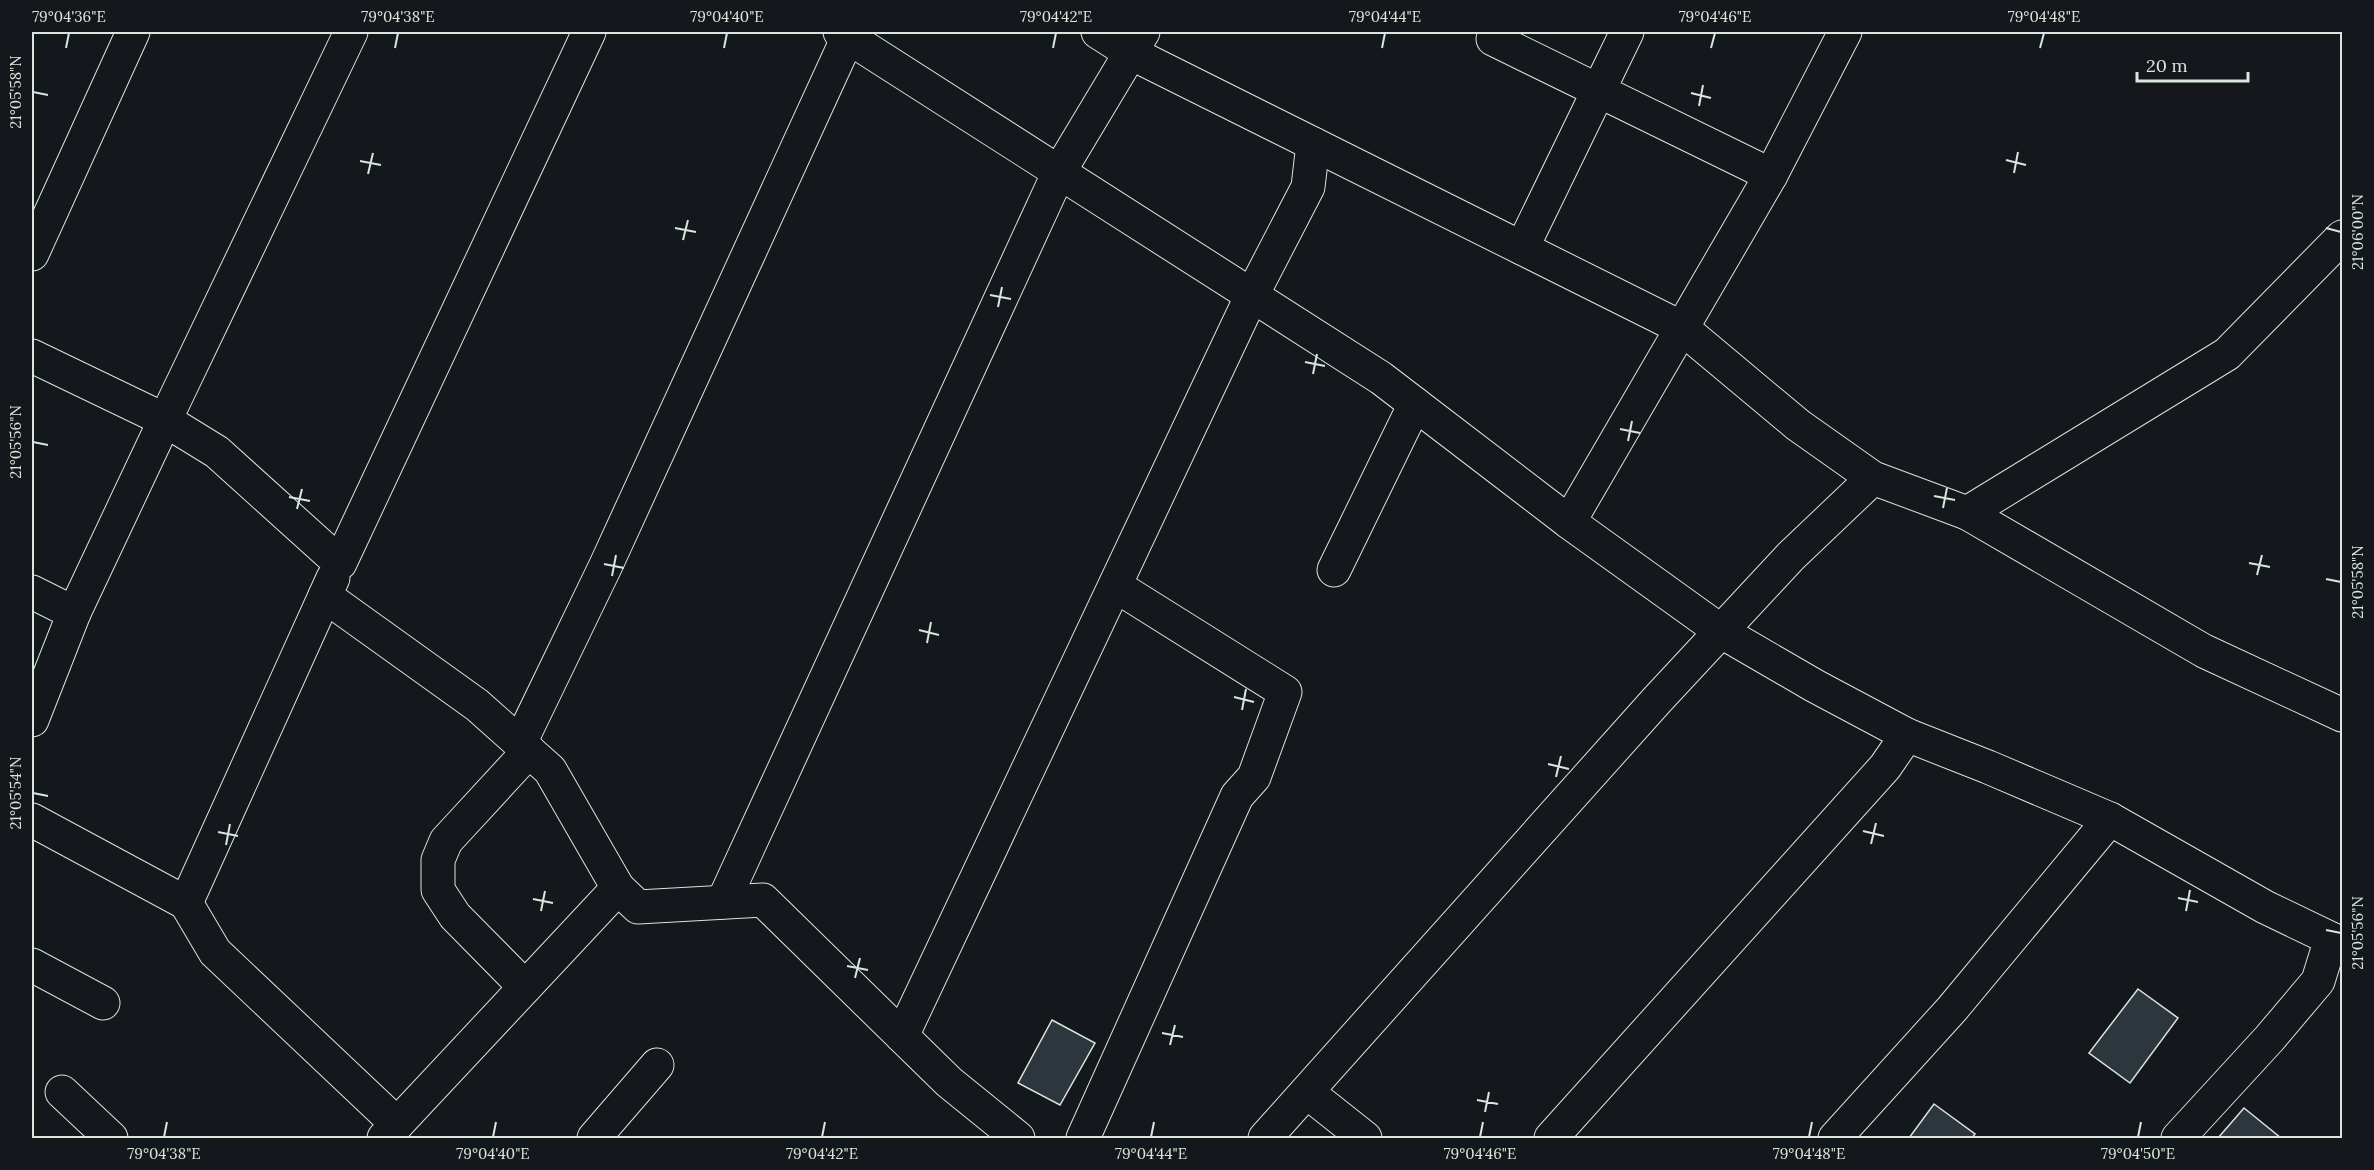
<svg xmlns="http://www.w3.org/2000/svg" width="2374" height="1170" font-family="Lora,serif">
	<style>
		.building { fill: #2c363c; stroke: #d8e6dc; stroke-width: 1.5 }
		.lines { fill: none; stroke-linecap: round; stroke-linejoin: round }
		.street-casing { stroke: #d8e6dc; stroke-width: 35 }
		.street { stroke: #14181c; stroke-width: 33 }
		.ticks { fill: none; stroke: #d8e6dc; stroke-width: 2 }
		.neatline { fill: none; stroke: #d8e6dc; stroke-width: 2 }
		.ticks-label { font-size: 15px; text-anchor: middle; fill: #d8e6dc }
	</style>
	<rect width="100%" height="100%" fill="#14181c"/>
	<!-- building -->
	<g class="building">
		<polygon points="2138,989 2178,1018 2130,1083 2089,1053"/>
		<polygon points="1052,1020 1095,1043 1060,1105 1018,1083"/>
		<polygon points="1934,1104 1975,1134 1972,1138 1909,1138"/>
		<polygon points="2244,1108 2281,1138 2218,1138"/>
	</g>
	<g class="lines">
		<defs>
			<g id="street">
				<polyline points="351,32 165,420 217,452 340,563 589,32"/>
				<polyline points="840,32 1381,378 1569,522 1722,632 1815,686 1907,735 1988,767 2110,819 2265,907 2342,944"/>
				<polyline points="1098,32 1131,53 1682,328 1798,425 1873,478 1967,513 2227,354 2342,237"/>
				<polyline points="1493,39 1771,175"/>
				<polyline points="1522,248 1627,32"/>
				<polyline points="32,254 133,32"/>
				<polyline points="32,356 165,420 74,613"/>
				<polyline points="1967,513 2204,651 2342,715"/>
				<polyline points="1569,522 1771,175 1845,32"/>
				<polyline points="1334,570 1415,404"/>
				<polyline points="32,592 74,613 32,720"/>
				<polyline points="325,596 477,705 550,770 618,888 384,1138"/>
				<polyline points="520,743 606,565 848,37"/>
				<polyline points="32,820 186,903 333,578"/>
				<polyline points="618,888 638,907 763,900 949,1082 1018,1138"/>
				<polyline points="723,902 1059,172 1143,32"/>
				<polyline points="186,903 215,952 397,1124"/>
				<polyline points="32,965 103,1003"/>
				<polyline points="525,987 455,916 438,890 438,860 446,841 529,751"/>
				<polyline points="902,1036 1252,295 1308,187 1313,144"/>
				<polyline points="62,1092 111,1138"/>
				<polyline points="1307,1092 1365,1138"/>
				<polyline points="594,1138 657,1065"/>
				<polyline points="1083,1138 1237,796 1254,777 1285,692 1116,586"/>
				<polyline points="1265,1138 1657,700 1791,556 1873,478"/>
				<polyline points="1551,1138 1885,767 1907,735"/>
				<polyline points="1835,1138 1952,1009 2110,819"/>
				<polyline points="2178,1138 2269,1039 2318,981 2331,939"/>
			</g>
		</defs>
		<!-- street casing -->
		<use href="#street" class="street-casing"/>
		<!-- street -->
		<use href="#street" class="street"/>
	</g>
	<!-- ticks -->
	<path class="ticks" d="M 66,48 L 69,33M 395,48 L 398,33M 724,48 L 727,33M 1053,48 L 1056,33M 1382,48 L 1385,33M 1711,48 L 1715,33M 2040,48 L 2044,33M 33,92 L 48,95M 1691,93 L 1711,98M 1699,106 L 1703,85M 2006,160 L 2026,165M 360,161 L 381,165M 2014,173 L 2018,152M 368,174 L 373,153M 675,228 L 696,232M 2326,228 L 2341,232M 683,240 L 688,220M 990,295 L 1011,299M 998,307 L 1002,287M 1305,362 L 1325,366M 1313,374 L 1317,354M 1620,429 L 1640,433M 1628,441 L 1632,421M 33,442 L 48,445M 1934,496 L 1955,500M 289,497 L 310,501M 1943,508 L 1947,488M 297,509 L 302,489M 2249,563 L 2270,567M 604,564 L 624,568M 2257,575 L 2262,555M 612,576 L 616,555M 2326,579 L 2341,582M 919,630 L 939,635M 927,643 L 931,622M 1234,697 L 1254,702M 1242,710 L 1246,689M 1548,764 L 1569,769M 1556,777 L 1561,756M 33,793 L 48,796M 1863,831 L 1884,836M 218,832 L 238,836M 1871,844 L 1876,823M 226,845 L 230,824M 2178,898 L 2198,902M 533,899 L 553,903M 541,911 L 545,891M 2186,911 L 2190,890M 2326,930 L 2341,933M 847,966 L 868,970M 855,978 L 860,958M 1162,1033 L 1183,1037M 1170,1045 L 1175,1025M 1477,1100 L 1498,1104M 1485,1112 L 1489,1092M 164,1137 L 167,1122M 493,1137 L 496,1122M 822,1137 L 825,1122M 1151,1137 L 1154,1122M 1480,1137 L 1483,1122M 1809,1137 L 1812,1122M 2138,1137 L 2141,1122"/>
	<!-- border -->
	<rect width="2374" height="1170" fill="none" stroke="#14181c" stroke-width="66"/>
	<!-- scale -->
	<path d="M2137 72v9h111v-9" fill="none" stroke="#d8e6dc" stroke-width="3"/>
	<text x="2146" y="72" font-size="18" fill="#d8e6dc" stroke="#14181c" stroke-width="4.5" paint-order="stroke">20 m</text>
	<rect x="33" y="33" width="2308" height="1104" class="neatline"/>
	<g class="ticks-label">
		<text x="69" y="22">79°04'36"E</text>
		<text x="398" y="22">79°04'38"E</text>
		<text x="727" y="22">79°04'40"E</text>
		<text x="1056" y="22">79°04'42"E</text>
		<text x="1385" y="22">79°04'44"E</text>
		<text x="1715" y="22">79°04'46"E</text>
		<text x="2044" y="22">79°04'48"E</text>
		<text transform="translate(16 92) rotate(-90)" y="5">21°05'58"N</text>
		<text transform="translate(2358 232) rotate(-90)" y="5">21°06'00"N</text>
		<text transform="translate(16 442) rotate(-90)" y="5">21°05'56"N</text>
		<text transform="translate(2358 582) rotate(-90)" y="5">21°05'58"N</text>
		<text transform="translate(16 793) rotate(-90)" y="5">21°05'54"N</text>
		<text transform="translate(2358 933) rotate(-90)" y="5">21°05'56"N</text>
		<text x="164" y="1159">79°04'38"E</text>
		<text x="493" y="1159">79°04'40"E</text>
		<text x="822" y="1159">79°04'42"E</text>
		<text x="1151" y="1159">79°04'44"E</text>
		<text x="1480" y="1159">79°04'46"E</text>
		<text x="1809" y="1159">79°04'48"E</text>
		<text x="2138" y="1159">79°04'50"E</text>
	</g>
</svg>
